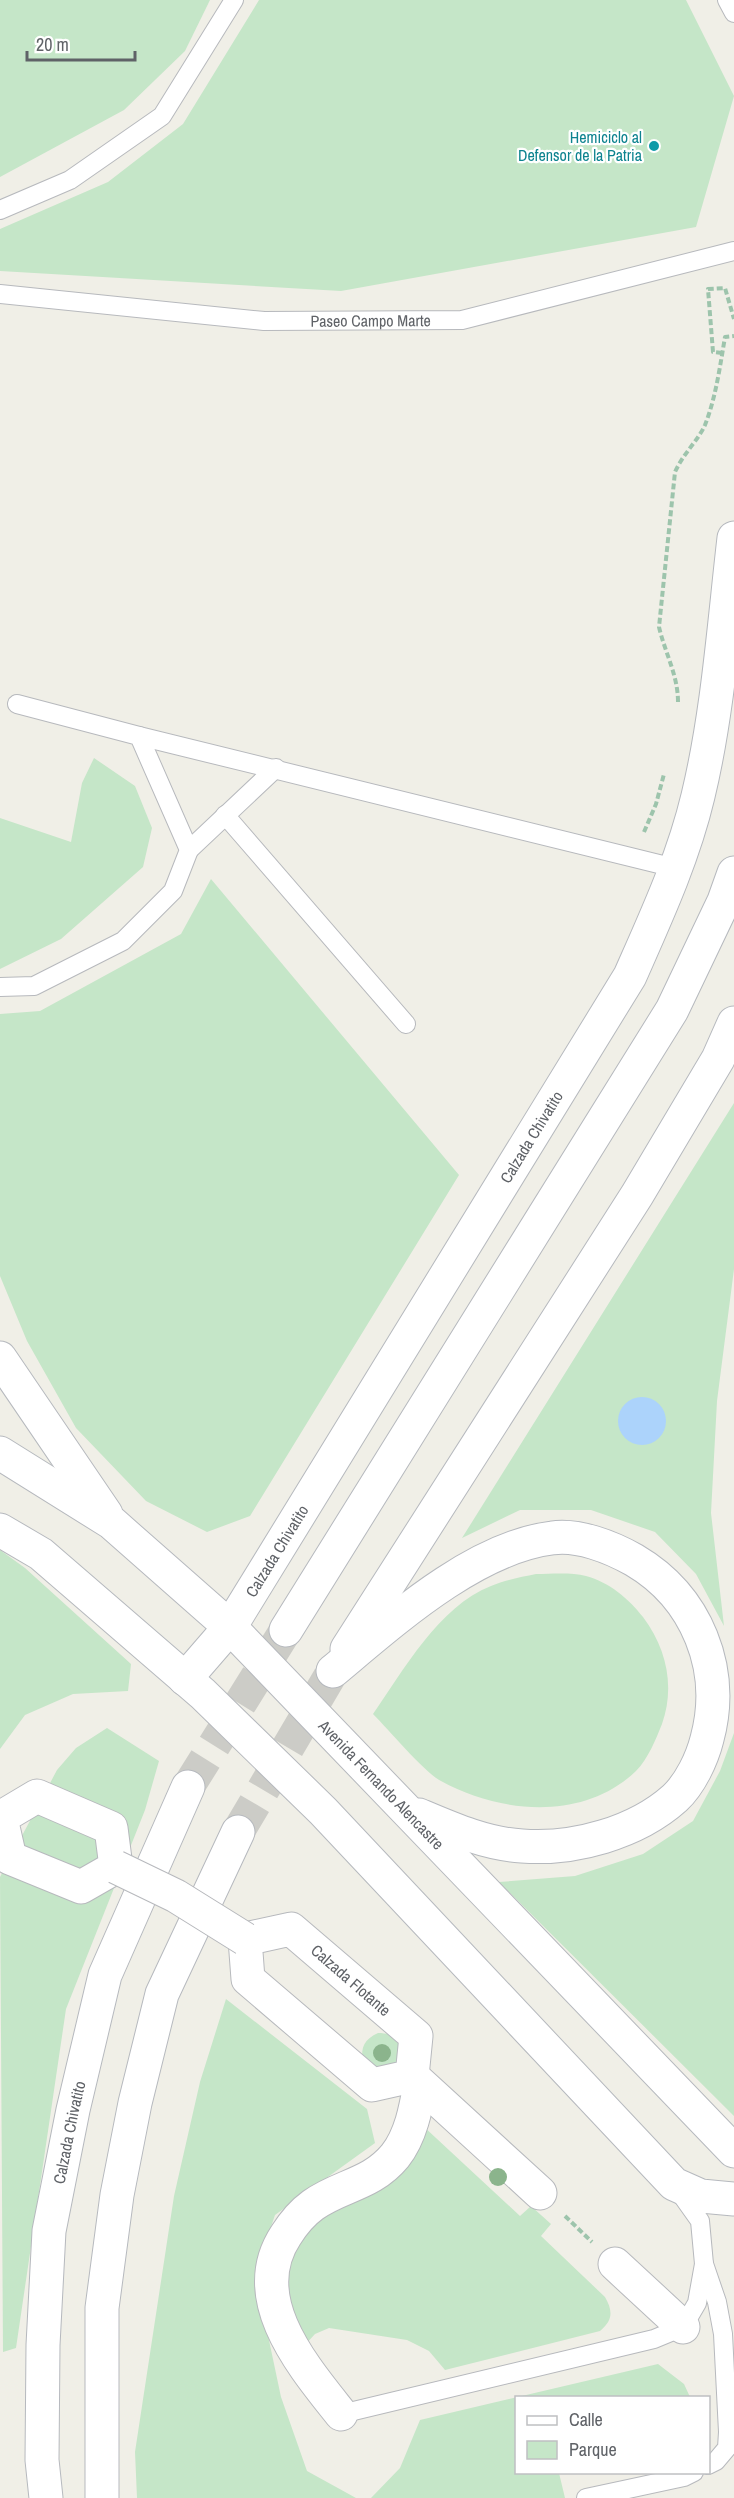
<svg xmlns="http://www.w3.org/2000/svg" width="734" height="2498" font-family="'Archivo Narrow',sans-serif">
	<style>
		.green { fill: #c5e6c8 }
		.water { fill: #acd3fb }
		.lines { fill: none; stroke-linecap: round; stroke-linejoin: round }
		.secondary-tunnel { stroke: #ccccc7; stroke-width: 33; stroke-dasharray: 33 16; stroke-linecap: butt }
		.lane-casing { stroke: #b7b9bd; stroke-width: 20 }
		.street-casing { stroke: #b7b9bd; stroke-width: 35 }
		.secondary-casing { stroke: #b6b9be; stroke-width: 35 }
		.path { stroke: #9dc4ac; stroke-width: 4; stroke-dasharray: 6 3; stroke-linecap: butt }
		.lane { stroke: #fff; stroke-width: 18 }
		.street { stroke: #fff; stroke-width: 33 }
		.secondary { stroke: #fff; stroke-width: 33 }
		.street-bridge-casing { stroke: #b7b9bd; stroke-width: 35; stroke-linecap: butt }
		.street-bridge { stroke: #fff; stroke-width: 33 }
		.tree { fill: #8bb48c }
		.culture-dot { fill: #0f9aa8; stroke: #fff; stroke-width: 2 }
		.labels { text-anchor: middle; stroke-width: 4.5; stroke-linejoin: round; paint-order: stroke }
		.culture-label { font-size: 16px; fill: #0d838f; stroke: #fff; text-anchor: end }
		.street-label { font-size: 16px; fill: #5f6267; stroke: #fff }
	</style>
	<rect width="100%" height="100%" fill="#f0efe7"/>
	<!-- green -->
	<g class="green">
		<polygon points="0,0 210,0 185,51 124,110 0,177"/>
		<polygon points="259,0 686,0 734,96 696,227 341,291 0,271 0,229 108,182 183,124"/>
		<polygon points="94,758 135,786 152,828 143,867 61,939 0,969 0,818 71,842 82,783"/>
		<polygon points="211,879 459,1175 250,1516 207,1532 146,1501 76,1428 27,1341 0,1276 0,1014 40,1011 181,934"/>
		<polygon points="734,1103 734,1269 717,1401 711,1513 724,1626 696,1574 655,1532 591,1510 520,1510 462,1538"/>
		<polygon points="0,1550 25,1568 131,1664 128,1691 73,1694 25,1715 0,1749"/>
		<path d="M 536,1574 C 551,1574 571,1572 586,1576 C 609,1582 629,1599 643,1617 C 667,1649 675,1687 662,1724 C 656,1739 648,1759 636,1771 C 584,1821 501,1814 441,1781 C 424,1772 389,1730 373,1714 C 403,1671 439,1606 491,1586 C 505,1580 521,1577 536,1574 Z"/>
		<polygon points="107,1728 159,1761 145,1810 66,2009 16,2348 3,2352 0,1877 57,1770 76,1748"/>
		<polygon points="734,1733 734,2116 499,1882 575,1876 643,1854 693,1821 720,1771"/>
		<polygon points="226,1999 367,2109 375,2143 275,2215 255,2274 281,2397 307,2471 356,2498 137,2498 135,2452 174,2196 200,2082"/>
		<path d="M 378,2033 C 396,2033 398,2041 403,2057 L 386,2074 L 363,2061 C 360,2047 365,2039 378,2033 Z"/>
		<path d="M 422,2125 L 520,2216 L 531,2206 L 551,2224 L 541,2236 L 605,2297 C 613,2311 613,2320 600,2331 L 445,2370 L 429,2351 L 407,2340 L 329,2328 L 315,2334 L 304,2346 L 284,2306 L 290,2247 Z"/>
		<polygon points="658,2364 684,2384 690,2397 516,2398 516,2472 559,2473 565,2498 371,2498 400,2468 420,2420"/>
	</g>
	<!-- water -->
	<circle class="water" cx="642" cy="1421" r="24"/>
	<g class="lines">
		<!-- secondary-tunnel -->
		<g class="secondary-tunnel">
			<polyline points="188,1787 286,1630"/>
			<polyline points="238,1832 333,1671"/>
		</g>
		<defs>
			<g id="lane">
				<polyline points="727,0 734,13"/>
				<polyline points="0,210 70,180 162,116 234,0"/>
				<path id="s1" d="M 0,294 L 264,321 L 462,320 L 734,251"/>
				<polyline points="139,736 675,868"/>
				<polyline points="225,815 406,1024"/>
				<polyline points="189,850 276,768"/>
				<polyline points="0,987 34,986 123,941 173,891 189,850 139,736 17,704"/>
				<polyline points="678,2190 700,2221 704,2264 717,2302 723,2334 728,2432 727,2448 716,2461 708,2465"/>
				<polyline points="341,2414 654,2339 683,2327 697,2303 704,2264"/>
				<polyline points="586,2498 684,2477 694,2472"/>
			</g>
			<g id="street">
				<polyline points="0,1818 37,1796 111,1828 116,1867 81,1887 10,1858 1,1818"/>
				<polygon points="291,1929 416,2036 412,2076 372,2085 248,1979 245,1939"/>
				<polyline points="412,2076 540,2193"/>
				<polyline points="615,2264 683,2327"/>
				<path d="M 341,2414 C 303,2366 244,2298 286,2235 C 293,2224 302,2213 313,2205 C 341,2185 371,2185 395,2156 C 411,2136 416,2108 420,2084"/>
			</g>
			<g id="secondary">
				<polyline points="0,1358 106,1514"/>
				<path id="s2" d="M 0,1453 L 112,1523 L 230,1627 L 734,2151"/>
				<polyline points="0,1530 41,1554 203,1694 323,1811 674,2184 701,2196 734,2199"/>
				<polyline points="286,1630 672,1010 724,901 734,873"/>
				<polyline points="347,1649 637,1195 718,1059 734,1023"/>
				<path d="M 333,1671 C 392,1622 473,1548 552,1538 C 578,1534 611,1547 634,1560 C 697,1597 726,1669 707,1739 C 702,1759 690,1784 675,1798 C 636,1833 574,1850 522,1846 C 486,1844 452,1829 419,1815"/>
				<path id="s3" d="M 185,1679 L 230,1627 L 630,976 C 656,917 683,859 698,796 C 718,713 724,624 734,538"/>
				<path id="s4" d="M 46,2498 L 42,2460 L 43,2345 L 49,2231 L 73,2110 L 105,1975 L 188,1787"/>
				<polyline points="102,2498 102,2308 117,2195 135,2103 162,1994 238,1832"/>
			</g>
		</defs>
		<!-- lane casing -->
		<use href="#lane" class="lane-casing"/>
		<!-- street casing -->
		<use href="#street" class="street-casing"/>
		<!-- secondary casing -->
		<use href="#secondary" class="secondary-casing"/>
		<!-- path -->
		<g class="path">
			<polyline points="722,353 713,352 708,289 725,288 734,319"/>
			<path d="M 678,702 C 678,675 665,653 659,627 L 675,472 C 683,454 699,439 705,425 C 716,397 720,366 725,337 L 734,336"/>
			<polyline points="644,832 656,804 664,774"/>
			<polyline points="565,2216 592,2242"/>
		</g>
		<!-- lane -->
		<use href="#lane" class="lane"/>
		<!-- street -->
		<use href="#street" class="street"/>
		<!-- secondary -->
		<use href="#secondary" class="secondary"/>
		<defs>
			<polyline id="street-bridge" points="116,1867 176,1896 245,1939"/>
		</defs>
		<!-- street-bridge casing -->
		<use href="#street-bridge" class="street-bridge-casing"/>
		<!-- street-bridge -->
		<use href="#street-bridge" class="street-bridge"/>
	</g>
	<!-- trees -->
	<g class="tree">
		<circle cx="382" cy="2053" r="9"/>
		<circle cx="498" cy="2177" r="9"/>
	</g>
	<!-- markers -->
	<circle class="culture-dot" cx="654" cy="146" r="6"/>
	<g class="labels">
		<!-- culture labels -->
		<g class="culture-label">
			<text x="642" y="143">Hemiciclo al<tspan x="642" dy="18">Defensor de la Patria</tspan></text>
		</g>
		<!-- street labels -->
		<g class="street-label">
			<text dy="6" stroke="none"><textPath href="#s1" startOffset="372">Paseo Campo Marte</textPath></text>
			<text dy="6" stroke="none"><textPath href="#s3" startOffset="644">Calzada Chivatito</textPath></text>
			<text dy="6" stroke="none"><textPath href="#s3" startOffset="158">Calzada Chivatito</textPath></text>
			<text dy="6" stroke="none"><textPath href="#s2" startOffset="508">Avenida Fernando Alencastre</textPath></text>
			<text transform="translate(351 1980) rotate(41)" y="6">Calzada Flotante</text>
			<text dy="6" stroke="none"><textPath href="#s4" startOffset="368">Calzada Chivatito</textPath></text>
		</g>
	</g>
	<!-- legend -->
	<rect x="515" y="2396" width="195" height="78" fill="#ffffff" stroke="#bfc0c2" stroke-width="1.5"/>
	<rect x="527" y="2416" width="30" height="9" fill="#ffffff" stroke="#bfc0c2" stroke-width="1.5"/>
	<text x="569" y="2426" font-size="18" fill="#5f6267">Calle</text>
	<rect x="527" y="2441" width="30" height="18" fill="#c5e6c8" stroke="#bfc0c2" stroke-width="1.5"/>
	<text x="569" y="2456" font-size="18" fill="#5f6267">Parque</text>
	<!-- scale -->
	<path d="M27 51v9h108v-9" fill="none" stroke="#5f6267" stroke-width="3"/>
	<text x="36" y="51" font-size="18" fill="#5f6267" stroke="#ffffff" stroke-width="4.5" paint-order="stroke">20 m</text>
</svg>
